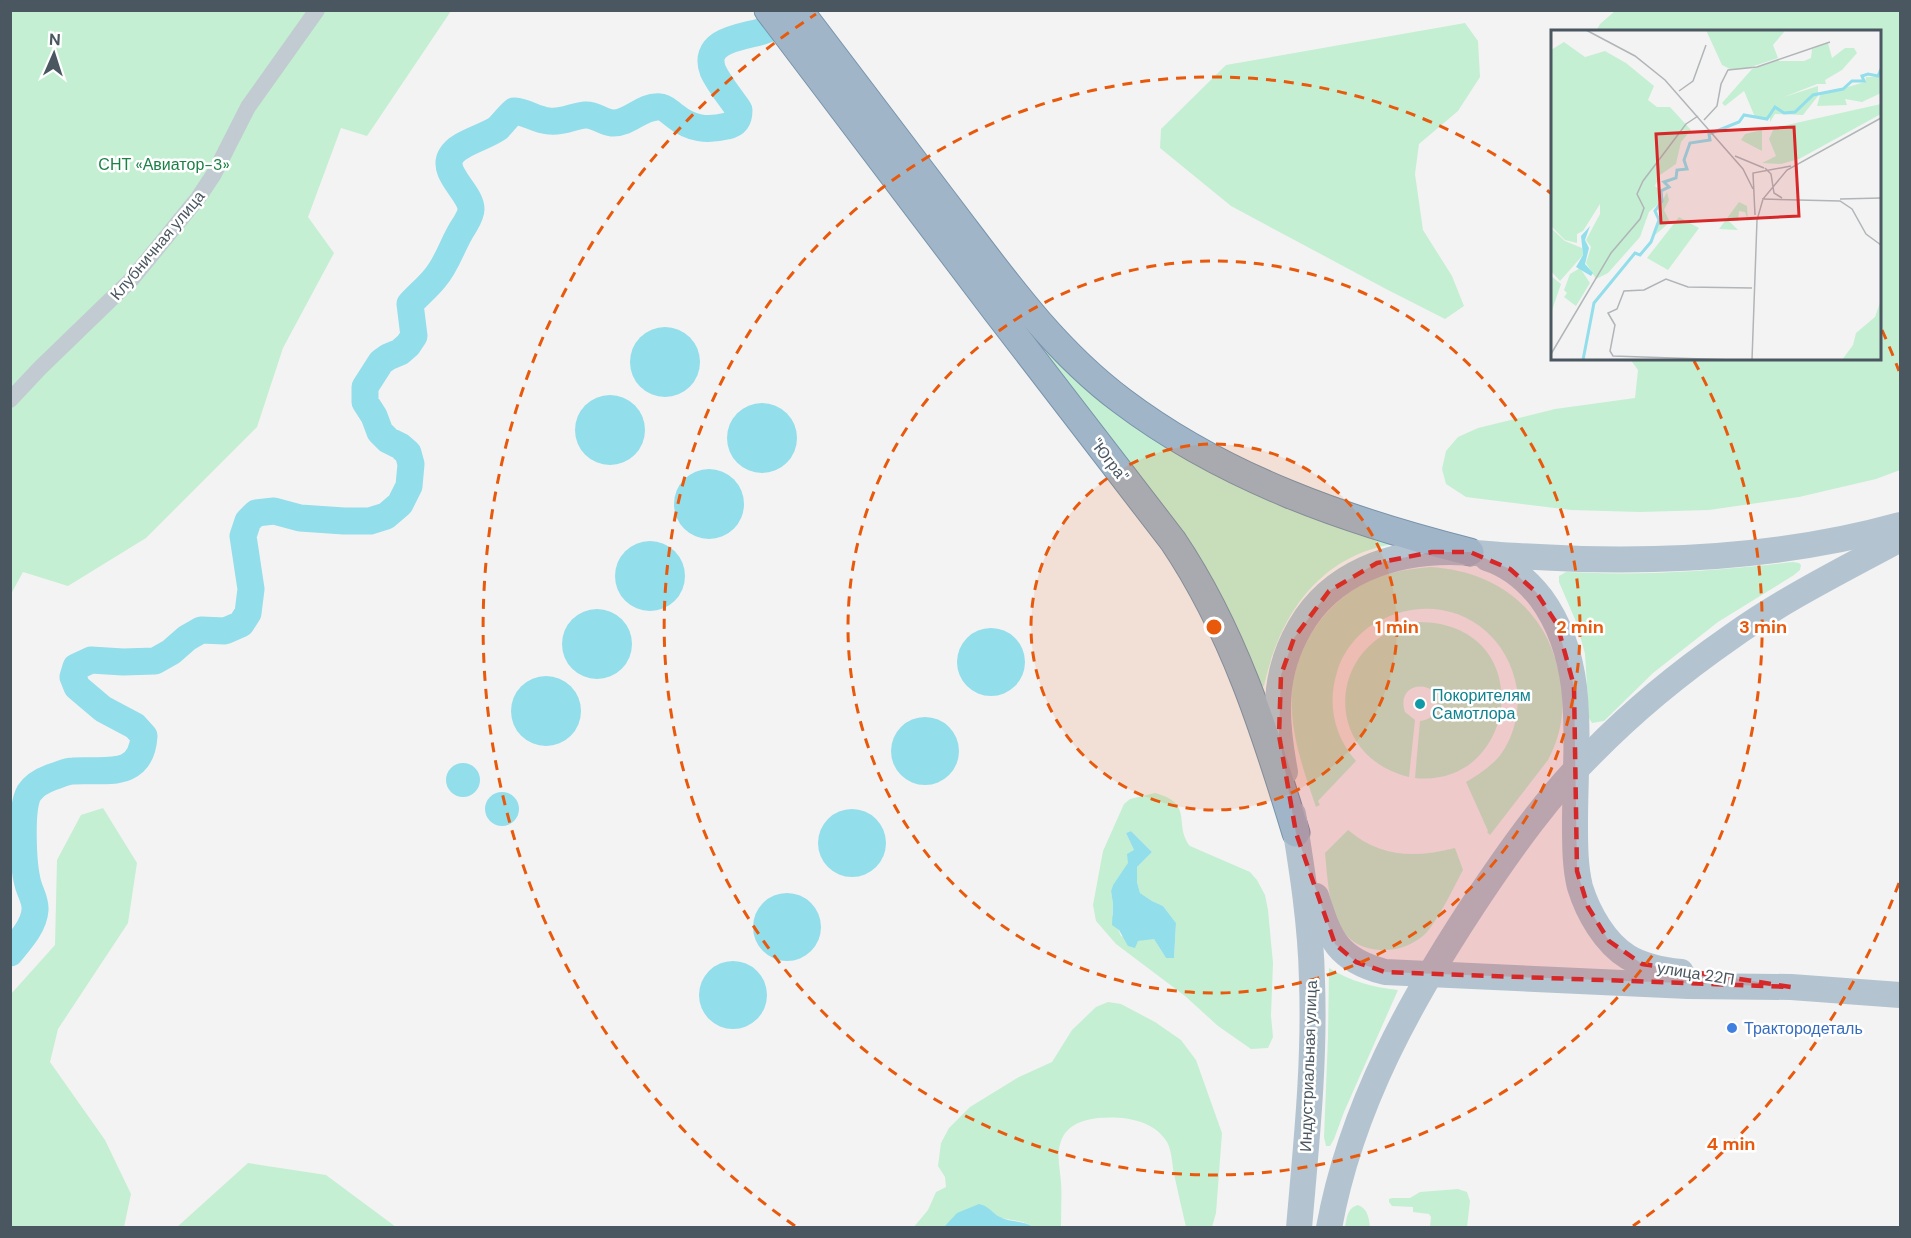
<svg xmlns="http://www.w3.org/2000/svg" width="1911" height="1238" font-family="'DM Sans',sans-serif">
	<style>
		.green { fill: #c4efd2; fill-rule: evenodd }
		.water { fill: #92deeb }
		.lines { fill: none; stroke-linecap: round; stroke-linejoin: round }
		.river { stroke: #92deeb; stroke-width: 27 }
		.trunk-casing { stroke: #7793ab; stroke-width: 29 }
		.minor { stroke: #c1cbd1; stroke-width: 16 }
		.primary { stroke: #b3c4d0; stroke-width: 26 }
		.trunk { stroke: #a0b6c8; stroke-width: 27 }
		.marked { fill: #d62828; fill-opacity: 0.2; stroke: #d62828; stroke-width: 4.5; stroke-dasharray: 12 8; stroke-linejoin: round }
		.ring { fill: none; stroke: #e8590c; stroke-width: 3; stroke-dasharray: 10 8 }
		.culture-dot { fill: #0f9aa8; stroke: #fff; stroke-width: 2 }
		.shop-dot { fill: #3f7fe0; stroke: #fff; stroke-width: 2 }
		.labels { text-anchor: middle; stroke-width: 5; stroke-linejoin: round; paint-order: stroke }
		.park-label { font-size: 16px; fill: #1b8147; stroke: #fff }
		.street-label { font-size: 16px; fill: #4a5760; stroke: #fff }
		.culture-label { font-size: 16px; fill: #0d838f; stroke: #fff; text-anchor: start }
		.shop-label { font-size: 16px; fill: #366cbe; stroke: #fff; text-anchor: start }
		.inset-river { fill: none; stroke: #92deeb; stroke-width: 3 }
		.inset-road { fill: none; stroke: #b0b5b8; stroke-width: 1.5 }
		.view { fill: #d62828; fill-opacity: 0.15; stroke: #d62828; stroke-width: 3 }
		.inset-edge { fill: none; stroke: #4a5760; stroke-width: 3 }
		.centre { fill: #e8590c; stroke: #fff; stroke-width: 3 }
		.ring-label { font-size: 18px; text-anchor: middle; font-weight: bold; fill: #e8590c; stroke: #fff; stroke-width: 5; stroke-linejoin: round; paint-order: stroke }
	</style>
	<rect width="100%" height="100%" fill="#f4f3f3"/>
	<!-- green -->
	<g class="green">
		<polygon points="11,11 451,11 367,136 341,128 308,217 334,253 283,348 257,427 146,538 68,586 23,572 11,594"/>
		<polygon points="1615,11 1900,11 1900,470 1876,479 1799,497 1709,510 1640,512 1571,510 1466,497 1446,484 1442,469 1446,451 1458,437 1478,428 1555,409 1635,398 1638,370 1630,359 1880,358 1880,32 1596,31 1600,24"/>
		<polygon points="1465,23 1478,41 1480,77 1458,111 1419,144 1415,174 1423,230 1452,276 1464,306 1445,319 1386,289 1231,206 1160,148 1161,129 1226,65"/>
		<path d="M 826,61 L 1067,370 L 1400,543 C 1321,553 1280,613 1264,686 L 1261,687 L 1249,655 L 1223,600 L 1132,471 Z"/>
		<path d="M 1793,562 L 1799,563 L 1801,565 L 1800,570 L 1794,575 L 1718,622 L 1653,673 L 1604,721 L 1592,723 L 1589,718 L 1585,654 L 1577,624 L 1559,582 L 1559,576 L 1566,572 C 1642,576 1717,571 1793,562 Z"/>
		<path d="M 1430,567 C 1501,571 1551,614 1561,684 C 1565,711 1561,736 1548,760 L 1490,835 L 1487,832 L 1488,831 L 1466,782 C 1478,775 1492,766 1501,754 C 1514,736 1520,711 1517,689 C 1506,622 1439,589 1379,621 C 1359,631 1343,651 1337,672 C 1327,704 1334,736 1356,761 L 1318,801 L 1320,805 L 1316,807 C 1306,777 1294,745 1292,713 C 1288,664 1314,614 1356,588 C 1378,574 1405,569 1430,567 Z"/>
		<path d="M 1419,622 C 1540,623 1519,789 1415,778 L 1420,721 C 1428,720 1435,716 1437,707 C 1443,679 1394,679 1405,712 L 1415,720 L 1409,777 C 1319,755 1326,638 1419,622 Z"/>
		<path d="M 1155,793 C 1195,804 1173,824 1190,846 L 1250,872 L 1257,880 L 1265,895 L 1268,910 L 1273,963 L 1271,1016 L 1273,1037 L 1268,1048 L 1251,1049 L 1218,1026 L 1185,996 L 1116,944 L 1096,921 L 1093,905 L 1103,851 L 1124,804 L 1130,799 ZM 1131,831 L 1152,852 L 1137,867 L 1137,882 L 1140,893 L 1152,901 L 1163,906 L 1176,923 L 1174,958 L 1166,958 L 1154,939 L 1146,939 L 1138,941 L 1121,936 L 1112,915 L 1113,904 L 1111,891 L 1113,885 L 1129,863 L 1134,850 L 1126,833 Z"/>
		<polygon points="103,808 137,863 128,923 58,1029 50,1062 105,1140 131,1194 124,1227 11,1227 11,994 55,945 57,860 81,815"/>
		<path d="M 1348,830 C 1381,858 1415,858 1455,848 L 1463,870 C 1454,887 1438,920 1426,933 C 1414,945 1397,951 1380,950 C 1329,947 1329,891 1325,853 Z"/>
		<path d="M 1329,968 C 1350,981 1372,987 1398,990 L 1344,1112 L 1334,1139 L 1330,1146 L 1326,1146 L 1324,1137 L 1328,1037 Z"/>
		<path d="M 1108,1002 L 1121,1004 L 1155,1022 L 1181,1040 L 1196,1060 L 1222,1133 L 1216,1213 L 1212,1227 L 1186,1227 C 1182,1210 1178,1192 1174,1174 C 1172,1164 1172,1151 1167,1142 C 1153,1119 1122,1116 1098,1118 C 1082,1120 1067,1125 1061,1141 C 1056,1155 1060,1167 1061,1182 C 1062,1197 1061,1212 1061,1227 L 1033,1227 L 1023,1222 L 1001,1218 L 994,1213 L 948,1223 L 944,1227 L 913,1228 L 928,1210 L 936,1192 L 946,1187 L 945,1177 L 938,1166 L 941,1143 L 949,1128 L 970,1107 L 1019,1077 L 1052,1062 L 1072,1030 L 1096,1007 Z"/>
		<polygon points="248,1163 326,1175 396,1227 177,1227"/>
		<polygon points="1458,1189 1467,1192 1470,1201 1467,1227 1430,1227 1431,1217 1429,1214 1413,1212 1413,1207 1392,1206 1389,1202 1389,1199 1392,1198 1410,1198 1420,1192"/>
		<path d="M 1358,1205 C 1368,1209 1369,1218 1370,1227 L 1345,1227 C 1347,1218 1347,1208 1358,1205 Z"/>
	</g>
	<!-- water -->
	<g class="water">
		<circle cx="665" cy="362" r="35"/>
		<circle cx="610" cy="430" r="35"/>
		<circle cx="762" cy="438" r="35"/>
		<circle cx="709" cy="504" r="35"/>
		<circle cx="650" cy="576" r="35"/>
		<circle cx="597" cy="644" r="35"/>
		<circle cx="991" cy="662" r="34"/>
		<circle cx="546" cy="711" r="35"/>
		<circle cx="925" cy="751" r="34"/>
		<circle cx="463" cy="780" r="17"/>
		<circle cx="502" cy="809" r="17"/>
		<circle cx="852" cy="843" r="34"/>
		<polygon points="1131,831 1152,852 1137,867 1137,882 1140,893 1152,901 1163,906 1176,923 1174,958 1166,958 1154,939 1138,941 1135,948 1128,946 1119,930 1112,925 1113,904 1111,891 1113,885 1128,863 1127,854 1134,850 1126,833"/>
		<circle cx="787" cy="927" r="34"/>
		<circle cx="733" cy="995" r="34"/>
		<path d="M 979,1204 C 989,1206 992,1213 1000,1217 C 1011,1223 1023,1220 1033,1227 L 944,1227 L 957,1213 Z"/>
	</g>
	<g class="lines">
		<!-- river -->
		<path class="river" d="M 10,953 C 20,941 34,926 35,910 C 36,901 30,892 28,884 C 23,866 20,809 29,793 C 34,785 44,780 52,777 C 59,775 66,771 73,771 C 105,769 141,780 144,736 L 135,726 L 103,709 L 77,687 L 73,677 L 76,667 L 91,660 L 123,662 L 155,661 L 171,652 L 187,638 L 201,630 L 225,631 L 241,624 L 248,613 L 251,589 L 243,536 L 248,521 L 256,513 L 274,511 L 300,518 L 344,521 L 370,521 L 386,516 L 400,504 L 409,486 L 411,464 L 408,453 L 400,446 L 388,440 L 380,432 L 374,416 L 365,402 L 365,387 L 381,362 L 388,357 L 400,352 L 408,345 L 414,336 L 410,304 C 418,295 428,287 435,278 C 448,263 453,242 464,226 C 467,221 471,215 471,209 C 471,193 441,173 451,156 C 458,143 486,137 498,128 C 503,123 508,116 514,111 C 527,112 536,120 549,121 C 562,123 573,116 585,115 C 595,114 602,122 612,123 C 630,124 642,105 660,107 C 666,107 670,113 675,116 C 691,129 707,131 727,126 C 736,124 739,119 739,110 C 731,98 719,84 713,71 C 701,39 745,37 763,31 C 775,27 786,21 798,16"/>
		<defs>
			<g id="trunk">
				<path d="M 768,10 L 996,311 L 1173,541 C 1233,630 1265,731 1296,833"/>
				<path d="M 799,10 C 851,79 903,148 956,217 C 1006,283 1055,351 1122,401 C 1224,478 1347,521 1470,552"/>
			</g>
		</defs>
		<!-- trunk casing -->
		<use href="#trunk" class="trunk-casing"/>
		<!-- minor -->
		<polyline class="minor" points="10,400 40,368 132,279 198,198 214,174 248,107 317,10"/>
		<!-- primary -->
		<g class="primary">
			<path d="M 1487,558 C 1509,565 1527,580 1541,598 C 1560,624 1570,655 1574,687 C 1579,732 1575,778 1575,824 C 1575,845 1575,867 1580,887 C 1588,913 1605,943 1628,957 C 1644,967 1663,970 1681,972"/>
			<path d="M 1285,772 C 1275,719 1272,675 1300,627 C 1331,573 1391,552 1450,552 C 1473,552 1496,555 1518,556 C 1563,559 1609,560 1654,559 C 1737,557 1821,547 1900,525"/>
			<path d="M 1293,814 C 1302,869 1311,925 1312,981 C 1315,1064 1306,1146 1299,1228"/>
			<path d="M 1316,896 C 1330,940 1338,960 1385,972 L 1688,986 L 1791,987 L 1900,995"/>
			<path d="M 1329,1228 C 1351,1106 1412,997 1480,895 C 1513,846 1549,795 1592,753 C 1634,710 1682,671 1731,637 C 1784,599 1843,570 1900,539"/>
		</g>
		<!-- trunk -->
		<use href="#trunk" class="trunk"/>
	</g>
	<!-- marked area -->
	<path class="marked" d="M 1432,552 L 1470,552 L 1510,569 L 1536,592 L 1557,624 L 1574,686 L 1577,871 L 1588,907 L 1609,941 L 1642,964 L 1791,987 L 1385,972 L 1356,962 L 1335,944 L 1296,833 L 1279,735 L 1281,675 L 1294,638 L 1329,591 L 1377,563 Z"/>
	<!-- distance rings -->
	<circle cx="1214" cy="627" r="183" fill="#e8590c" fill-opacity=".12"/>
	<g class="ring">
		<circle cx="1214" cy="627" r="183"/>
		<circle cx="1214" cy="627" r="366"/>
		<path d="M1694 361A549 549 0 1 1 1552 194"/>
		<path d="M1899 883A731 731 0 0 1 1633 1226M795 1226A731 731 0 0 1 816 14M1882 330A731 731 0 0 1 1899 371"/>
	</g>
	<!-- markers -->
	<circle class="culture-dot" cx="1420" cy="704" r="6"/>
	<circle class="shop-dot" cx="1732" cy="1028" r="6"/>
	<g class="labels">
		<!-- park labels -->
		<g class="park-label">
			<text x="164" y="170">СНТ «Авиатор-3»</text>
		</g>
		<!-- street labels -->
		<g class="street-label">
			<text transform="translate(157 245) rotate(-50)" y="6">Клубничная улица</text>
			<text transform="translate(1110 460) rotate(52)" y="6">"Югра"</text>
			<text transform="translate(1696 973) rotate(9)" y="6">улица 22П</text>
			<text transform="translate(1308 1066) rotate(-88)" y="6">Индустриальная улица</text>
		</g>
		<!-- culture labels -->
		<g class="culture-label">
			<text x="1432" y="701">Покорителям<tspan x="1432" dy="18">Самотлора</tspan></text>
		</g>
		<!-- shop labels -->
		<g class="shop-label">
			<text x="1744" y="1034">Трактородеталь</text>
		</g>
	</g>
	<!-- overview -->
	<g transform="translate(1551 30)">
		<rect width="330" height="330" fill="#f4f3f3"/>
		<path d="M 155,0 L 232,0 L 233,2 L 222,15 L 227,28 L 194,39 L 179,39 L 171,35 ZM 13,12 L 34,27 L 54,21 L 75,33 L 103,56 L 97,70 L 106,77 L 119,77 L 140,100 L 130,112 L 125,134 L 109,145 L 104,156 L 108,159 L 107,174 L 98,182 L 89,207 L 57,243 L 45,249 L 35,233 L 40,217 L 35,210 L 49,184 L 49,174 L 32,201 L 26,204 L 26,213 L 14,210 L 0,196 L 0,20 ZM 277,13 L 281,28 L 294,18 L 303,18 L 306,23 L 291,40 L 274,50 L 275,54 L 266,54 L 233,67 L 267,56 L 267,66 L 252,85 L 224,84 L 219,92 L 219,82 L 216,88 L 204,87 L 193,61 L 174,76 L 171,73 L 201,39 L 226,31 L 253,31 L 260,28 L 261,19 ZM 330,42 L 330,63 L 311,72 L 294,69 L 296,75 L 266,76 L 269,65 L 314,52 L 315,47 L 327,47 ZM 330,74 L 330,84 L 248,129 L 230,134 L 211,133 L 225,126 L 218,109 L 223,98 ZM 211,100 L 211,121 L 190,110 L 194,104 ZM 116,162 L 118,170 L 113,180 L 119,192 L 104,205 L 110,187 L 107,179 ZM 188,172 L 196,176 L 197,191 L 194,182 L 188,181 L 187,191 L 177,190 L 187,200 L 168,199 ZM 128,187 L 148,198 L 117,240 L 96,228 ZM 0,198 L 14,211 L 31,218 L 32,225 L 9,251 L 0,241 ZM 29,238 L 39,253 L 25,276 L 13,267 L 16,263 L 13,260 L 19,244 ZM 0,246 L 10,254 L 0,283 ZM 330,270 L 330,330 L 291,330 L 302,315 L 305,303 L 324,287 Z" fill="#c4efd2"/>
		<path d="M 39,196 L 34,210 L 38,218 L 34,234 L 42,243 L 40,246 L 25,237 L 32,225 L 30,206 Z" fill="#92deeb"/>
		<path class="inset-river" d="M 32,330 L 43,273 L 84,223 L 89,225 L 100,212 L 108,190 L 104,181 L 111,171 L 110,161 L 118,157 L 113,152 L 125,148 L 126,140 L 136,139 L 133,130 L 139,113 L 159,110 L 158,104 L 188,92 L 193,85 L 216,89 L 224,77 L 233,83 L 244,82 L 262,65 L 292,59 L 301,51 L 313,51 L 311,46 L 317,44 L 327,46 L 330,39"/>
		<path class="inset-road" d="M 35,0 L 84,26 L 114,50 L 192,139 L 202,159M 128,61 L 142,51 L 155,15M 153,90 L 166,76 L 170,54 L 177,40 L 206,37 L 279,12M 184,126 L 213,138M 214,138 L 220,144 L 223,163 L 231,168M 211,169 L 289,171 L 301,179 L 315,204 L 330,215M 289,169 L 330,168M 204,185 L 202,143 L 240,136M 0,324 L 60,223 L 89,189 L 93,178 L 86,164 L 92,151 L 135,94 L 147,86M 183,330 L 62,326 L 59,321 L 64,295 L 57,283 L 66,279 L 73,261 L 93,260 L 115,249 L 137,257 L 201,258M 201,330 L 206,190 L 212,169 L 236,140 L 330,88"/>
		<path class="view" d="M 243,97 L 248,186 L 110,193 L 105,104 Z"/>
		<rect width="330" height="330" class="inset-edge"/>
	</g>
	<circle cx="1214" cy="627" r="9" class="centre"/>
	<g class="ring-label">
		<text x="1397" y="633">1 min</text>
		<text x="1580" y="633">2 min</text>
		<text x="1763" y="633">3 min</text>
		<text x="1731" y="1150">4 min</text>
	</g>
	<!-- border -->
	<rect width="1911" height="1238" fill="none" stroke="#4a5760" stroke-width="24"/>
	<!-- north arrow -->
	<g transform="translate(54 54) rotate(3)" stroke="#ffffff" stroke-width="4.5" paint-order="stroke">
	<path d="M0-4.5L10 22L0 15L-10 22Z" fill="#4a5760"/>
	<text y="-9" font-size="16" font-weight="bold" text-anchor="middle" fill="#4a5760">N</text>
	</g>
</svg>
